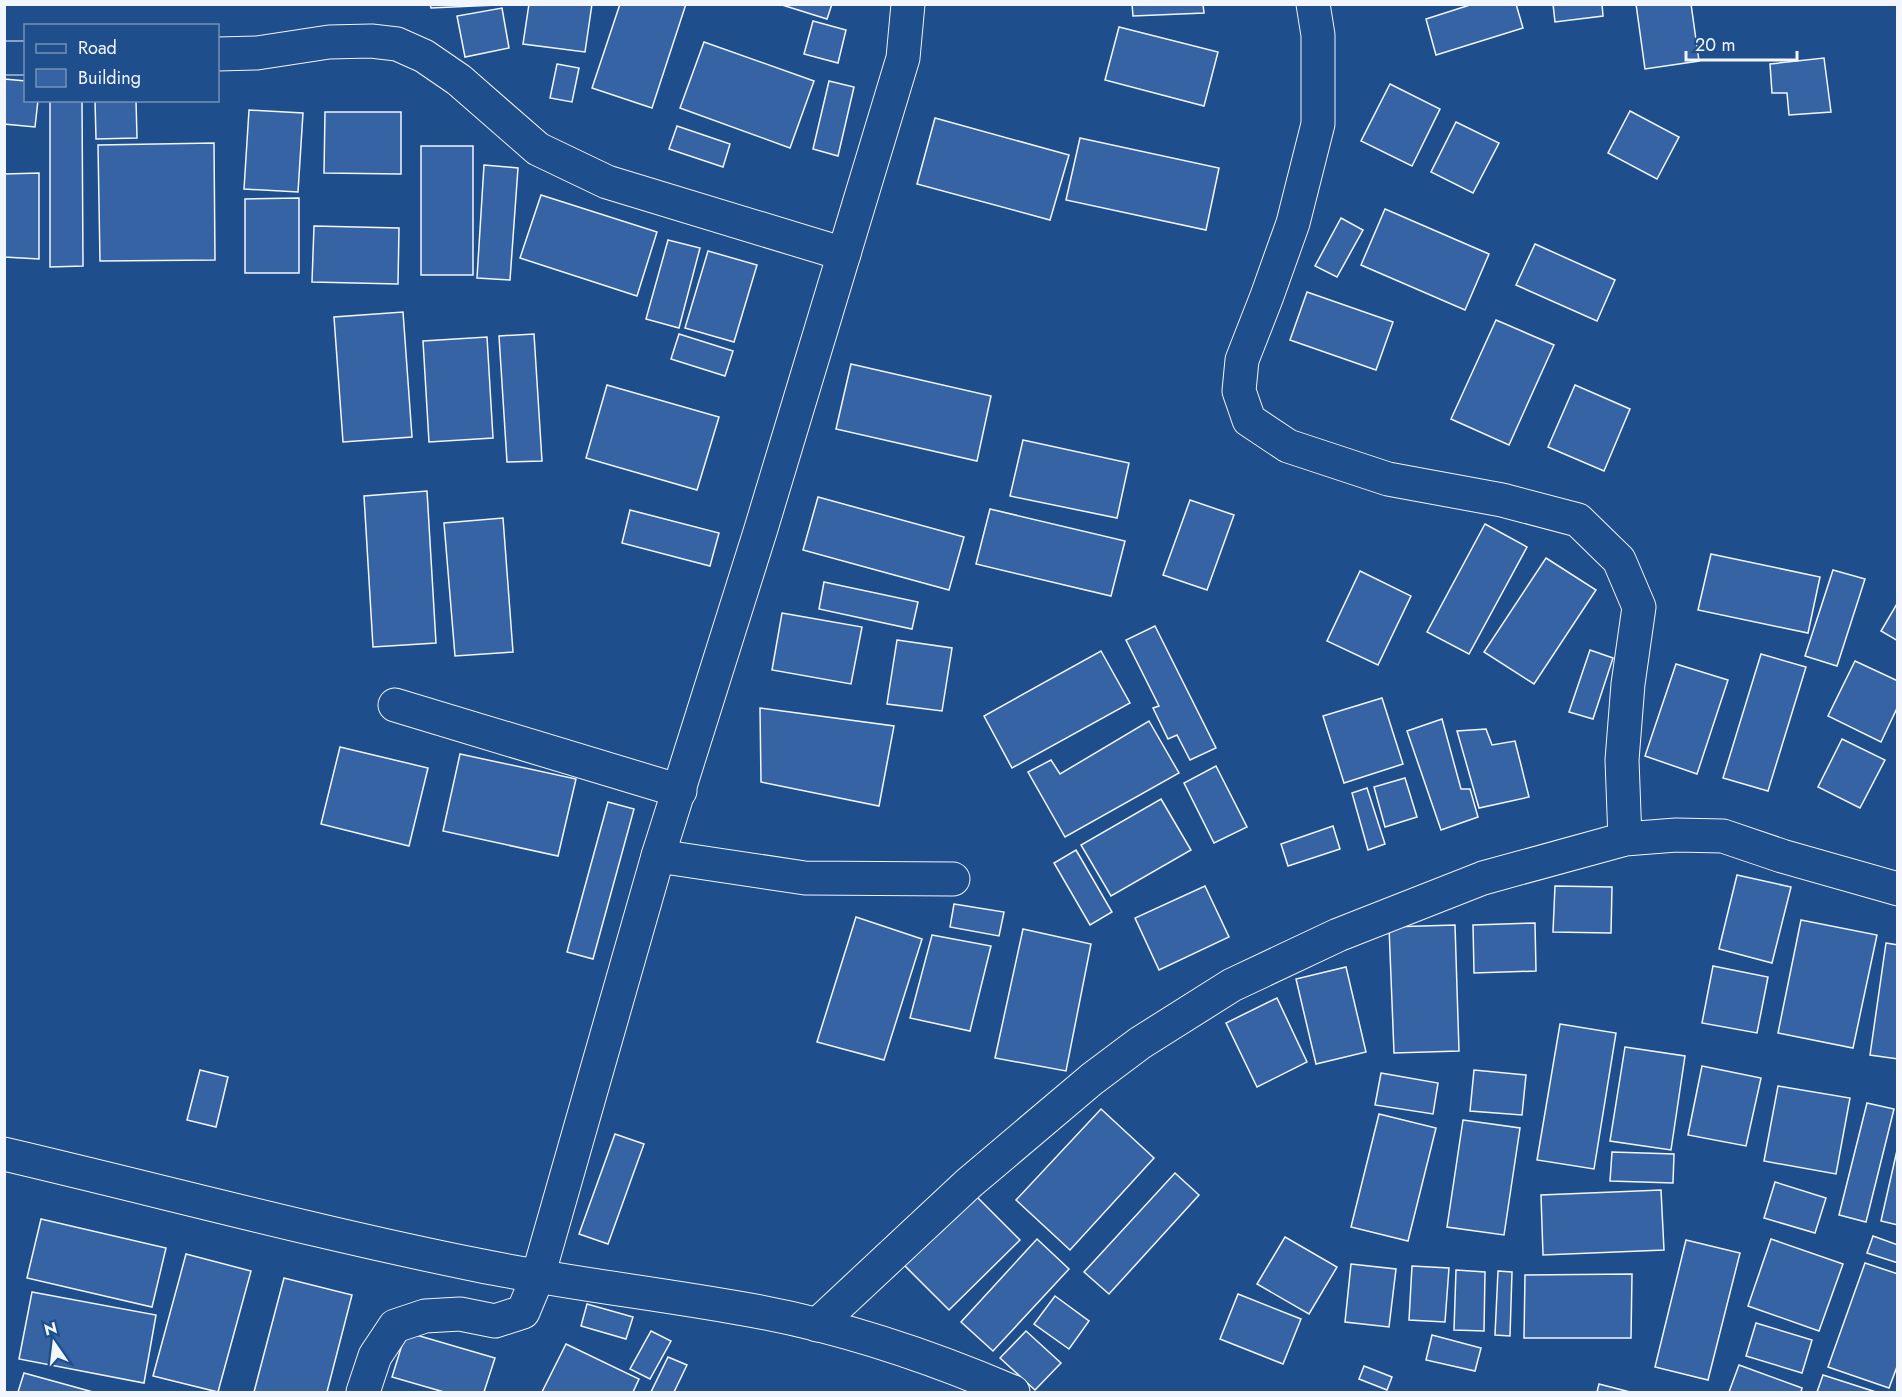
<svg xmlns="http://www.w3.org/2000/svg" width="1902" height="1397" font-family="Jost,sans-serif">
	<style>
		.building { fill: #3563a3; stroke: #f2f6ff; stroke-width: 1.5 }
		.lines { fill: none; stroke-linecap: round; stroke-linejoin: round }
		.street-casing { stroke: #f2f6ff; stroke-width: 35 }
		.secondary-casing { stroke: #f2f6ff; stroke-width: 35 }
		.street { stroke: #1f4e8c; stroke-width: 33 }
		.secondary { stroke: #1f4e8c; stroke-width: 33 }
	</style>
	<rect width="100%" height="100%" fill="#1f4e8c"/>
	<!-- building -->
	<g class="building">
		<polygon points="430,4 496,4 496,5 431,8"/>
		<polygon points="529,4 592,4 585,52 523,44"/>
		<polygon points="620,4 686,4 652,108 592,88"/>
		<polygon points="779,4 832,4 827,19"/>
		<polygon points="1132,4 1203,4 1204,13 1133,16"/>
		<polygon points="1473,4 1516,4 1523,28 1436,55 1426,19"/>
		<polygon points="1553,4 1602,4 1603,16 1555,22"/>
		<polygon points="1636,4 1691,4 1699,61 1645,69"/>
		<polygon points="502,8 509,48 465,57 457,16"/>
		<polygon points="813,21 846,30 838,63 804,54"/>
		<polygon points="1119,27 1218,52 1204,106 1105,80"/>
		<polygon points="704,42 814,81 790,148 680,108"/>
		<polygon points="1824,58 1831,112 1789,115 1787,93 1772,93 1770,64"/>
		<polygon points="557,64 579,68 572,102 550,98"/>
		<polygon points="4,79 26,81 26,100 38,100 35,127 4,124"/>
		<polygon points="829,81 854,87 838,156 813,149"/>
		<polygon points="1390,84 1440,109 1412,166 1361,141"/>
		<polygon points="50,100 82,100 83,266 50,267"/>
		<polygon points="95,100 136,100 137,138 96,139"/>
		<polygon points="249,110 303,113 298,192 244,189"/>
		<polygon points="1630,111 1679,137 1657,179 1608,153"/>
		<polygon points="325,112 401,112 401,174 324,173"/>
		<polygon points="935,118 1069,155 1050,220 917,184"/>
		<polygon points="1456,122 1499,143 1473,193 1431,172"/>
		<polygon points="677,126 730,144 723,167 669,149"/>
		<polygon points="1080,138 1219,168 1206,230 1066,200"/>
		<polygon points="214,143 215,260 100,261 98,145"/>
		<rect x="421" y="146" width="52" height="129"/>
		<polygon points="484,165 518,168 510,280 477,278"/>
		<polygon points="39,173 39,259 4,257 4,174"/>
		<polygon points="541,195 657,232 637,296 520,258"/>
		<polygon points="299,198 299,273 245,273 245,199"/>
		<polygon points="1385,209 1489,254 1465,310 1361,265"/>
		<polygon points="1341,218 1363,230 1337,277 1315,266"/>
		<polygon points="314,226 399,228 398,284 312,282"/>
		<polygon points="668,240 700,248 679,328 646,319"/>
		<polygon points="1535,244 1615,280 1597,321 1516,285"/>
		<polygon points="708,251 757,265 734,342 685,328"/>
		<polygon points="1307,292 1393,322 1376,370 1290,340"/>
		<polygon points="403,312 412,437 343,442 334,317"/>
		<polygon points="1496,320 1554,345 1509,445 1451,419"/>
		<polygon points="534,334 542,461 507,462 499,336"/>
		<polygon points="679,334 733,351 725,376 671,359"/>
		<polygon points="487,337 493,438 429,442 423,341"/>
		<polygon points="851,364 991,396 977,461 836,429"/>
		<polygon points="607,385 719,417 697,490 586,458"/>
		<polygon points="1575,385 1630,409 1604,471 1548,447"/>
		<polygon points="1023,440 1129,463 1117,518 1010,496"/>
		<polygon points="427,491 436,643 373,647 364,496"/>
		<polygon points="818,497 964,537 949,590 803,550"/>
		<polygon points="1190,500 1234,515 1207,590 1163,575"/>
		<polygon points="990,509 1125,541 1111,596 976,564"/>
		<polygon points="630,510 719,533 710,566 622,543"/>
		<polygon points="503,518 513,652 455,656 444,523"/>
		<polygon points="1485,524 1527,547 1469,654 1427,632"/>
		<polygon points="1711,554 1820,577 1808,633 1698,610"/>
		<polygon points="1546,558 1596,590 1534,684 1484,652"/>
		<polygon points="1833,570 1865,579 1837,666 1805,656"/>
		<polygon points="1360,571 1411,596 1378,665 1327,641"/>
		<polygon points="824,582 918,602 912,629 819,609"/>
		<polygon points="1898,602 1898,641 1881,631"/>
		<polygon points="782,613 862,627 851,684 772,670"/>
		<polygon points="1155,626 1216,748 1190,760 1177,735 1168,739 1153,708 1159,706 1126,640"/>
		<polygon points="897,640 952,648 942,711 887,704"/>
		<polygon points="1590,650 1613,658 1593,719 1569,712"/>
		<polygon points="1101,651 1130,703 1012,768 984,716"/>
		<polygon points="1761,654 1806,667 1768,791 1723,778"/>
		<polygon points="1855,661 1898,681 1898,706 1881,742 1828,716"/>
		<polygon points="1676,664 1728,680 1697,774 1645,756"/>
		<polygon points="1382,698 1403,764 1344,783 1323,716"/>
		<polygon points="760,708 894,726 879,806 761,782"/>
		<polygon points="1442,719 1461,789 1470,789 1478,817 1441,830 1407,731"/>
		<polygon points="1149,721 1179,773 1065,837 1028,772 1051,760 1060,774"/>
		<polygon points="1486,729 1492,745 1515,741 1529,797 1479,808 1457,731"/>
		<polygon points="1842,739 1885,760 1860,808 1818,787"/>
		<polygon points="340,747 428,768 409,846 321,824"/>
		<polygon points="460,754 576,779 558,856 443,831"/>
		<polygon points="1216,766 1247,827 1214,843 1184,783"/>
		<polygon points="1405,778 1417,817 1385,827 1374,787"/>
		<polygon points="1367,788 1385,844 1368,850 1352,793"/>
		<polygon points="1161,799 1191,850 1111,896 1081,845"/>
		<polygon points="608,802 634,809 593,959 567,952"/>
		<polygon points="1333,826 1340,849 1288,866 1281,844"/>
		<polygon points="1076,850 1112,912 1090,925 1054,863"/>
		<polygon points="1737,875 1791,887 1772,963 1719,949"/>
		<polygon points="1205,886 1229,937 1159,970 1135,918"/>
		<polygon points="1555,886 1612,887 1611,933 1553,932"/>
		<polygon points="954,904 1004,912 999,936 950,927"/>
		<polygon points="856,917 922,939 884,1060 817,1042"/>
		<polygon points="1801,920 1877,935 1853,1048 1778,1033"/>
		<polygon points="1535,923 1536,971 1474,973 1473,925"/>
		<polygon points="1455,925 1459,1051 1394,1053 1389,927"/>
		<polygon points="1023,929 1091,944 1066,1071 995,1058"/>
		<polygon points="932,935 991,946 970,1031 910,1018"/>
		<polygon points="1886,943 1898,945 1898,1059 1870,1055"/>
		<polygon points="1713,966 1768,977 1757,1033 1702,1023"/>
		<polygon points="1346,967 1366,1052 1316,1064 1296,979"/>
		<polygon points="1277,998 1307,1062 1257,1087 1226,1023"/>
		<polygon points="1560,1024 1616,1033 1594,1169 1537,1160"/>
		<polygon points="1625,1047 1685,1056 1671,1150 1610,1141"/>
		<polygon points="1702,1066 1761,1078 1746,1146 1688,1135"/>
		<polygon points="200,1070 228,1077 216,1127 187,1120"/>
		<polygon points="1474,1070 1526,1075 1522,1115 1470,1111"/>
		<polygon points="1381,1073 1438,1083 1433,1114 1375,1105"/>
		<polygon points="1778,1086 1850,1098 1836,1174 1764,1161"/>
		<polygon points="1867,1103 1894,1109 1866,1222 1839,1215"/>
		<polygon points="1101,1109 1154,1158 1070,1250 1016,1200"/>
		<polygon points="1379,1114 1436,1128 1408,1241 1351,1227"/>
		<polygon points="1463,1120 1520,1128 1504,1235 1447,1227"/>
		<polygon points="615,1134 644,1144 608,1244 579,1234"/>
		<polygon points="1898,1146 1898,1225 1881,1221"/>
		<polygon points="1612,1152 1674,1154 1673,1183 1610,1181"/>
		<polygon points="1175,1173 1199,1195 1109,1294 1084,1272"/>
		<polygon points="1775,1182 1826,1198 1815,1233 1764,1218"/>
		<polygon points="1661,1190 1664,1250 1543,1255 1541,1195"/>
		<polygon points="975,1195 1020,1240 949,1310 904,1265"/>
		<polygon points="41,1219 166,1248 152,1307 27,1278"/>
		<polygon points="1873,1236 1898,1245 1898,1263 1867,1253"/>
		<polygon points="1285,1237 1337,1267 1309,1314 1257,1284"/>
		<polygon points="1037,1239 1069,1269 993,1351 961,1322"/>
		<polygon points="1771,1239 1843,1264 1819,1331 1748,1306"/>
		<polygon points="1686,1240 1740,1253 1708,1380 1655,1367"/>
		<polygon points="186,1254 251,1271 218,1392 153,1376"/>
		<polygon points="1865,1263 1898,1274 1898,1364 1889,1388 1828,1367"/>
		<polygon points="1351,1264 1396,1269 1389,1327 1345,1322"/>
		<polygon points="1412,1266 1449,1268 1445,1322 1409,1320"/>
		<polygon points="1456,1270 1485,1272 1484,1331 1454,1330"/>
		<polygon points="1498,1271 1512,1272 1510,1336 1495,1335"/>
		<polygon points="1632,1274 1631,1338 1524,1338 1525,1275"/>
		<polygon points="284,1278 352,1295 327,1392 254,1392"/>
		<polygon points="32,1292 156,1315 144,1383 19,1359"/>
		<polygon points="1238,1294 1301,1319 1283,1364 1220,1339"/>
		<polygon points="1055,1296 1089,1321 1069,1349 1034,1324"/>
		<polygon points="587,1304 633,1317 626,1339 581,1326"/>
		<polygon points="1756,1323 1812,1340 1802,1373 1746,1356"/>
		<polygon points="651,1331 671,1341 650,1379 630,1369"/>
		<polygon points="1026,1331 1061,1363 1035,1390 1000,1358"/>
		<polygon points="406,1332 495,1358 484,1392 444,1392 392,1377"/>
		<polygon points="1432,1335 1481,1348 1475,1371 1426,1360"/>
		<polygon points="566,1344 639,1379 633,1392 542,1392"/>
		<polygon points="668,1357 687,1365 674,1392 651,1392"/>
		<polygon points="1739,1365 1802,1388 1801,1392 1729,1392"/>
		<polygon points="1364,1366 1392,1377 1387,1390 1359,1379"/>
		<polygon points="24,1373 93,1392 18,1392"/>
		<polygon points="1823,1375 1876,1392 1817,1392"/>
		<polygon points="1599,1384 1630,1392 1597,1392"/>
	</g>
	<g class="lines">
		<defs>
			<g id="street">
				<polyline points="1313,4 1318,35 1318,124 1293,223 1267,296 1242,360 1239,391 1249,420 1288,446 1388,479 1502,500 1578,520 1619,560 1639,607 1628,684 1622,760 1625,839"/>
				<polyline points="218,54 257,53 329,42 371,41 397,44 424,56 459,80 538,149 607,182 844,254"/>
				<polyline points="4,58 26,58"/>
				<polyline points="395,705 680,791"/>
				<polyline points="658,856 805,878 953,879"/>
				<polyline points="817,1325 969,1183 1092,1079 1140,1043 1232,985 1338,935 1483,878 1625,839 1676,835 1723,836 1782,856 1898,889"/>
				<polyline points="363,1392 375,1356 395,1326 425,1316 460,1314 495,1321 523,1312 538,1276 658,856 760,532 903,58 908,4"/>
			</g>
			<path id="secondary" d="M 4,1154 C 162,1191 318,1233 477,1265 C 565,1283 655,1293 744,1309 C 837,1325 927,1355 1013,1392"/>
		</defs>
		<!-- street casing -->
		<use href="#street" class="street-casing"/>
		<!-- secondary casing -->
		<use href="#secondary" class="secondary-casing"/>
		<!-- street -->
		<use href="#street" class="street"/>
		<!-- secondary -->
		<use href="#secondary" class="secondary"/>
	</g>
	<!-- border -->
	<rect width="1902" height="1397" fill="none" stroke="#f2f6ff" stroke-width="12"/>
	<!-- legend -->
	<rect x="24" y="24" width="195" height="78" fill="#1f4e8c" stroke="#7391ba" stroke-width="1.5"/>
	<rect x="36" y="44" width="30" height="9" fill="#1f4e8c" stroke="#7391ba" stroke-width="1.5"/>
	<text x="78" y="54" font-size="18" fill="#f2f6ff">Road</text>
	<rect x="36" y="69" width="30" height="18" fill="#3563a3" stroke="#7391ba" stroke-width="1.5"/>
	<text x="78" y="84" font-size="18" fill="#f2f6ff">Building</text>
	<!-- north arrow -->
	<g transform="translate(54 1343) rotate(346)" stroke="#1f4e8c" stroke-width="4.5" paint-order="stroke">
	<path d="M0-4.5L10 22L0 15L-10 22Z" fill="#f2f6ff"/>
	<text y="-9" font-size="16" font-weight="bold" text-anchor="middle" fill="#f2f6ff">N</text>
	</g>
	<!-- scale -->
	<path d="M1686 51v9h111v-9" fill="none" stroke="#f2f6ff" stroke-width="3"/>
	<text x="1695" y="51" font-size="18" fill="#f2f6ff" stroke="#1f4e8c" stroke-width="4.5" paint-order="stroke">20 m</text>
</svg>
